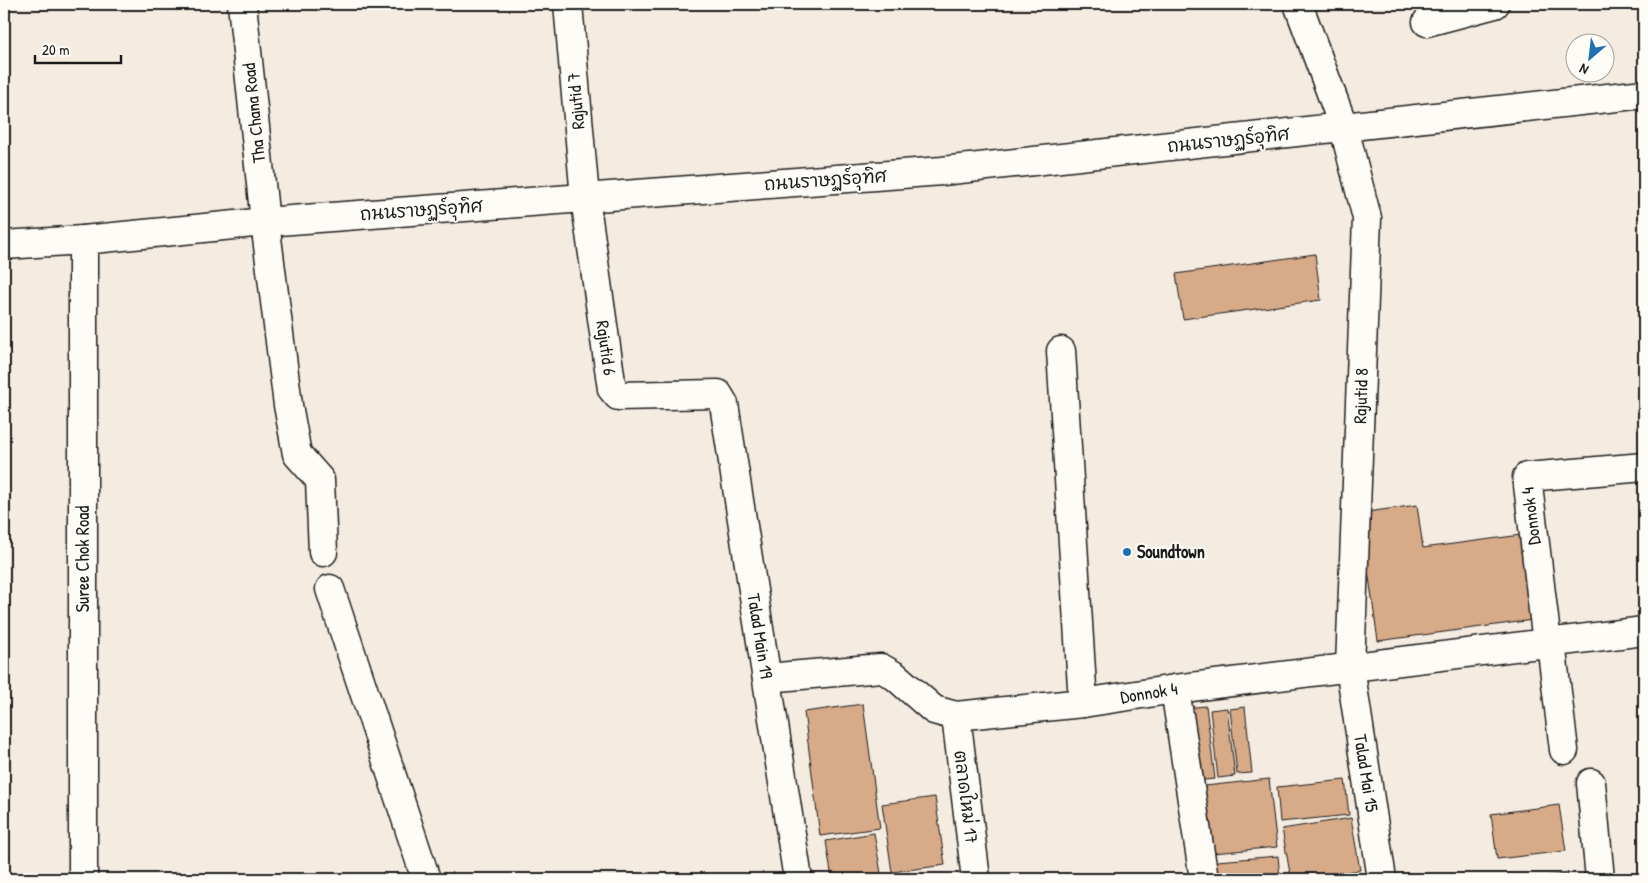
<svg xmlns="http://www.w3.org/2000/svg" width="1648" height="883" font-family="'Patrick Hand','Playpen Sans Thai',sans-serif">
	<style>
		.building { fill: #d7aa88; stroke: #1c1c1c }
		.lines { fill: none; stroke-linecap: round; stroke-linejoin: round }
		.minor-casing { stroke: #1c1c1c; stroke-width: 31 }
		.minor { stroke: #fdfcf7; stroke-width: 28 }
		.poi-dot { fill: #1f6fb2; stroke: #fdfcf7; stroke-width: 2 }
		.labels { text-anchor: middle; stroke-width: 4; stroke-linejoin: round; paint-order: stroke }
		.street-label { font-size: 18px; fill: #1c1c1c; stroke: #fdfcf7 }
		.poi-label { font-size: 18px; font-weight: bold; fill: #1c1c1c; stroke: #fdfcf7; text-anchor: start }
	</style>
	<rect width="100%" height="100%" fill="#f5ece1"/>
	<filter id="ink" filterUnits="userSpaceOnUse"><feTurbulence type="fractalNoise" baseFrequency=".02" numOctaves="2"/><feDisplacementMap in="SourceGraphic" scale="10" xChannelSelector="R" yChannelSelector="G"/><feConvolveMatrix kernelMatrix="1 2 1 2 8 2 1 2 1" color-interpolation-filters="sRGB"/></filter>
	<g filter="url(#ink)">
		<!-- building -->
		<g class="building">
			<polygon points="1315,254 1321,300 1183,319 1176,274"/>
			<polygon points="1417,505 1423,548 1521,535 1533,620 1378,641 1360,513"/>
			<polygon points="863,704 880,828 820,836 804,712"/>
			<polygon points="1206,706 1215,779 1194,781 1185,708"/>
			<polygon points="1245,707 1252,773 1237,774 1230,709"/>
			<polygon points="1227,708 1235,776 1218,778 1210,710"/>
			<polygon points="1269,779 1277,847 1203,854 1196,787"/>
			<polygon points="1345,780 1349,815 1280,822 1277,787"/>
			<polygon points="935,797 945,865 892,872 882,804"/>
			<polygon points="1559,805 1566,851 1497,859 1491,814"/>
			<polygon points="1351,818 1360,870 1306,879 1291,879 1282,829"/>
			<polygon points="874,833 882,879 832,879 826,841"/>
			<polygon points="1278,856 1280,879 1207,879 1205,862"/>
			<polygon points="1567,874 1568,879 1527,879"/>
			<polygon points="1359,875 1360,879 1335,879"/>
		</g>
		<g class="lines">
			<defs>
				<g id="minor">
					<polyline points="242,4 265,222 288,405 297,454 320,480 323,552"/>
					<polyline points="568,4 585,198 612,389 618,396 718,394 724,404 798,879"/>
					<polyline points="1298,4 1344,128 1367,218 1350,667 1382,879"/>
					<polyline points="1427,22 1495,4"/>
					<polyline points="4,245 83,240 265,222 942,171 1644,94"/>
					<polyline points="1061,351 1083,703"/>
					<polyline points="330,589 426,879"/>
					<polyline points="1547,643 1527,477 1644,467"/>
					<polyline points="1551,643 1564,750"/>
					<polyline points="767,678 881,668 895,676 934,710 956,716 1083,703 1175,689 1644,631"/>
					<polyline points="1175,689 1204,879"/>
					<polyline points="956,716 976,879"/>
					<polyline points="1591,783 1600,879"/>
					<polyline points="83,879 83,240"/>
				</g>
			</defs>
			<!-- minor casing -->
			<use href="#minor" class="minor-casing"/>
			<!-- minor -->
			<use href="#minor" class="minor"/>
		</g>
	</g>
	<!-- markers -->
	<circle class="poi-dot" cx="1127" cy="552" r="5"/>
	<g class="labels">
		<!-- street labels -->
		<g class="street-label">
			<text transform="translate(576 101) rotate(-95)" y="6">Rajutid 7</text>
			<text transform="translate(254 113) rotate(-96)" y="6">Tha Chana Road</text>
			<text transform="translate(1228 140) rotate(-6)" y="6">ถนนราษฏร์อุทิศ</text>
			<text transform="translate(825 180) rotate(-4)" y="6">ถนนราษฏร์อุทิศ</text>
			<text transform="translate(421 210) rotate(-4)" y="6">ถนนราษฏร์อุทิศ</text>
			<text transform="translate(606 348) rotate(82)" y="6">Rajutid 6</text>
			<text transform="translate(1361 396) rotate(-88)" y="6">Rajutid 8</text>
			<text transform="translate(1531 516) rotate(-97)" y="6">Donnok 4</text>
			<text transform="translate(83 559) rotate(-90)" y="6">Suree Chok Road</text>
			<text transform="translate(760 636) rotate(81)" y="6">Talad Main 19</text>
			<text transform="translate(1149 693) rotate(-9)" y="6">Donnok 4</text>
			<text transform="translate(1366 773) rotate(81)" y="6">Talad Mai 15</text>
			<text transform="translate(966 797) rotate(83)" y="6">ตลาดใหม่ 17</text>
		</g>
		<!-- poi labels -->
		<g class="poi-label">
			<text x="1137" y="558">Soundtown</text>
		</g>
	</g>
	<!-- margin -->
	<rect width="1648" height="883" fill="none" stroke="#fdfcf7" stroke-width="20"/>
	<rect x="10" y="10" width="1628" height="863" fill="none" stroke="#1c1c1c" stroke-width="2" filter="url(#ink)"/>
	<!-- north arrow -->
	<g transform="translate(1590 58) rotate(208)"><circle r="24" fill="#fdfcf7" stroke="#a3a29f"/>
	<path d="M0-4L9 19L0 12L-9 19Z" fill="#1f6fb2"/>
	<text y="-8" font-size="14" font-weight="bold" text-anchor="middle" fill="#1c1c1c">N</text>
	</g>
	<!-- scale -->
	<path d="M35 55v8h86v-8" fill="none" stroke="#1c1c1c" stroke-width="2.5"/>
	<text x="42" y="55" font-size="15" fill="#1c1c1c" stroke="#fdfcf7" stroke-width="4" paint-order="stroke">20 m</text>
</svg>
